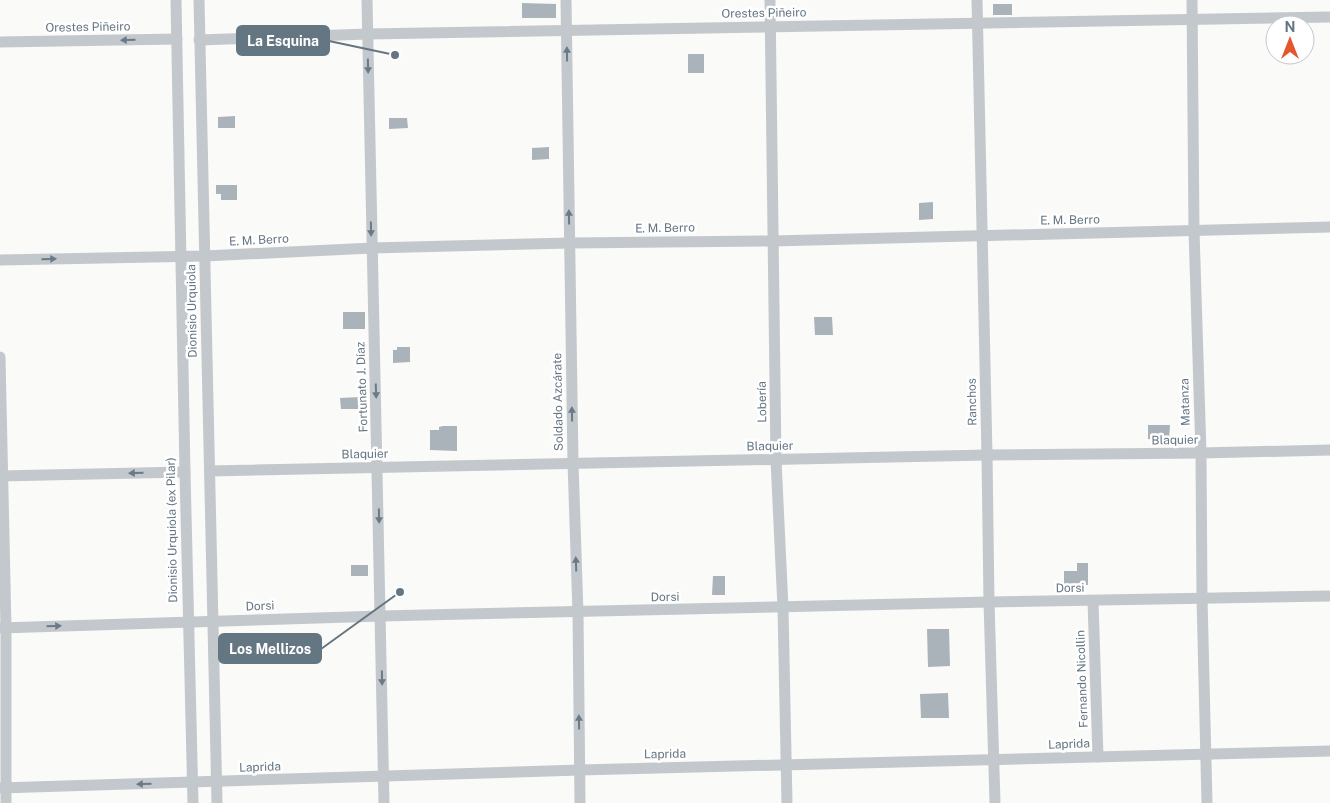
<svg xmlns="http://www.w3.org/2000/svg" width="1330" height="803" font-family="'Public Sans',sans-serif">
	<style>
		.building { fill: #aab3b9 }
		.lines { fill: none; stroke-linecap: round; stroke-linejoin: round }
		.minor { stroke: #c3c8cc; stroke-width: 11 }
		.oneway { fill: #6a7a87 }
		.labels { text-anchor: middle; stroke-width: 5; stroke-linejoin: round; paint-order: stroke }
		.street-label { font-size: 12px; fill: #657683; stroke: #fff }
		.leader { fill: none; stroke: #657683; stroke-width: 2 }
		.callout-dot { fill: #657683; stroke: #fff; stroke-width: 2 }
		.callout { fill: #657683; stroke: #657683; stroke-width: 2 }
		.callout-label { font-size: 14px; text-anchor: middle; font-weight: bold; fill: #fff }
	</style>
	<rect width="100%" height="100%" fill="#fafaf8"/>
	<!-- building -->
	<g class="building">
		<polygon points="522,3 556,4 556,18 522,18"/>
		<rect x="993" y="4" width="19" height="11"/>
		<rect x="688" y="54" width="16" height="19"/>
		<polygon points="235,116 235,128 218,128 218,117"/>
		<polygon points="389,118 407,118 408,128 389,129"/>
		<polygon points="549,147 549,159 532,160 532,148"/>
		<polygon points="216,185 237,185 237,200 221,200 221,194 216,194"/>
		<polygon points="933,202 933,219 919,220 919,203"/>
		<rect x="343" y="312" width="22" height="17"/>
		<polygon points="814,317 832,317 833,335 815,335"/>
		<polygon points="397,347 410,347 410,362 393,363 393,350 397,350"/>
		<polygon points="360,397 360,409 341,409 340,398"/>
		<polygon points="1148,425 1170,425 1169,440 1148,439"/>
		<polygon points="443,426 457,426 457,451 430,450 430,430 439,430 439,427"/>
		<polygon points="1077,563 1088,563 1088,585 1064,585 1064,571 1077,571"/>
		<rect x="351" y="565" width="17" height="11"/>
		<polygon points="713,576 725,576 725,595 712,595"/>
		<polygon points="927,629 949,629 950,666 928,667"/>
		<polygon points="948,693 949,718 921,718 920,694"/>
	</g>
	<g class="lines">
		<!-- minor -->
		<g class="minor">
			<polyline points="176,0 185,472 193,803"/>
			<polyline points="199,0 217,803"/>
			<polyline points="367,0 384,803"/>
			<polyline points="566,0 573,463 578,613 580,803"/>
			<polyline points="770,0 776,460 783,608 787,803"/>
			<polyline points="977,0 987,455 989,602 995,803"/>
			<polyline points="1192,0 1194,231 1201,453 1202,598 1207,803"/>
			<polyline points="199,40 368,34 1330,17"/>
			<polyline points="0,42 177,39"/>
			<polyline points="0,260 205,256 372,248 570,243 773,241 1330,227"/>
			<polyline points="0,357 6,628 6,803"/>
			<polyline points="210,471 987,455 1201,453 1330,450"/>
			<polyline points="0,476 185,472"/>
			<polyline points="1093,601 1098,757"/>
			<polyline points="0,628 381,616 989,602 1330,596"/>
			<polyline points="0,788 580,770 1330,751"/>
		</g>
	</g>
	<!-- one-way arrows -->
	<defs><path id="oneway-solid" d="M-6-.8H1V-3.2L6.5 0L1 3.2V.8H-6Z" transform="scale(1.25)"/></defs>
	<g class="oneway">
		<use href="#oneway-solid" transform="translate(128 40) rotate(179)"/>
		<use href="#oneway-solid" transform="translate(567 54) rotate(-91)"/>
		<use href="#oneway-solid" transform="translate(368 66) rotate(89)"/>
		<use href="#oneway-solid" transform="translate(569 217) rotate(-91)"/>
		<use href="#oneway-solid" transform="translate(371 229) rotate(89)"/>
		<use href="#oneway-solid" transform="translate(49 259) rotate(-1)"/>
		<use href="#oneway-solid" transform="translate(376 391) rotate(88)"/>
		<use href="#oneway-solid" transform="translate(572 414) rotate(-91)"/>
		<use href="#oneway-solid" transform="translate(136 473) rotate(179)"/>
		<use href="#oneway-solid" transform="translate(379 516) rotate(89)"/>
		<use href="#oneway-solid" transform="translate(576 564) rotate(-92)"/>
		<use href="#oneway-solid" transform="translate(54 626) rotate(-2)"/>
		<use href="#oneway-solid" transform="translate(382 678) rotate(89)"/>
		<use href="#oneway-solid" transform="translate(579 722) rotate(-91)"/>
		<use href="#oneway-solid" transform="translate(144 784) rotate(178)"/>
	</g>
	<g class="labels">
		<!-- street labels -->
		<g class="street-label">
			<text transform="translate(764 13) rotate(-1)" y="4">Orestes Piñeiro</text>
			<text transform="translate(88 27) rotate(-1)" y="4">Orestes Piñeiro</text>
			<text transform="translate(1070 220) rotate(-1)" y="4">E. M. Berro</text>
			<text transform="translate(665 228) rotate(-1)" y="4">E. M. Berro</text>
			<text transform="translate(259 240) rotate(-3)" y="4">E. M. Berro</text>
			<text transform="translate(192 311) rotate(-91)" y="4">Dionisio Urquiola</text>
			<text transform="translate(362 387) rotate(-92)" y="4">Fortunato J. Díaz</text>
			<text transform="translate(558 402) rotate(-91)" y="4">Soldado Azcárate</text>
			<text transform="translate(762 402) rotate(-91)" y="4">Lobería</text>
			<text transform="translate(972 402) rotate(-91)" y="4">Ranchos</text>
			<text transform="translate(1185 402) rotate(-92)" y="4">Matanza</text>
			<text transform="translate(1175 440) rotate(-1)" y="4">Blaquier</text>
			<text transform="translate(770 446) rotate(-1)" y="4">Blaquier</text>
			<text transform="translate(365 454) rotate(-1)" y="4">Blaquier</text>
			<text transform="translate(172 530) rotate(-91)" y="4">Dionisio Urquiola (ex Pilar)</text>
			<text transform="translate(1070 588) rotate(-1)" y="4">Dorsi</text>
			<text transform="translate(665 597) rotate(-1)" y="4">Dorsi</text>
			<text transform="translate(260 606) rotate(-2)" y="4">Dorsi</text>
			<text transform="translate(1082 679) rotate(-92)" y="4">Fernando Nicollin</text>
			<text transform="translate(1069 744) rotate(-2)" y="4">Laprida</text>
			<text transform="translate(665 754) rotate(-1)" y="4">Laprida</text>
			<text transform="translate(260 767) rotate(-2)" y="4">Laprida</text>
		</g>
	</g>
	<!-- callouts -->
	<path class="leader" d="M395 55L329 41M400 592L321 649"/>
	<g class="callout-dot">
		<circle cx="395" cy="55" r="5"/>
		<circle cx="400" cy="592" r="5"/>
	</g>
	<g class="callout">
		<rect x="237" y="26" width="92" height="29" rx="5"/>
		<rect x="219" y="634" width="102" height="29" rx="5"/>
	</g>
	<g class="callout-label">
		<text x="283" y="46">La Esquina</text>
		<text x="270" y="654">Los Mellizos</text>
	</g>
	<!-- north arrow -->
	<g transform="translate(1290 40)"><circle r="24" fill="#ffffff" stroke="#c1c8cd"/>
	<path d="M0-4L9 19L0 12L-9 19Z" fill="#e4572e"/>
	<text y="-8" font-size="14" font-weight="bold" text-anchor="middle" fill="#657683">N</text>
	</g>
</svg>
